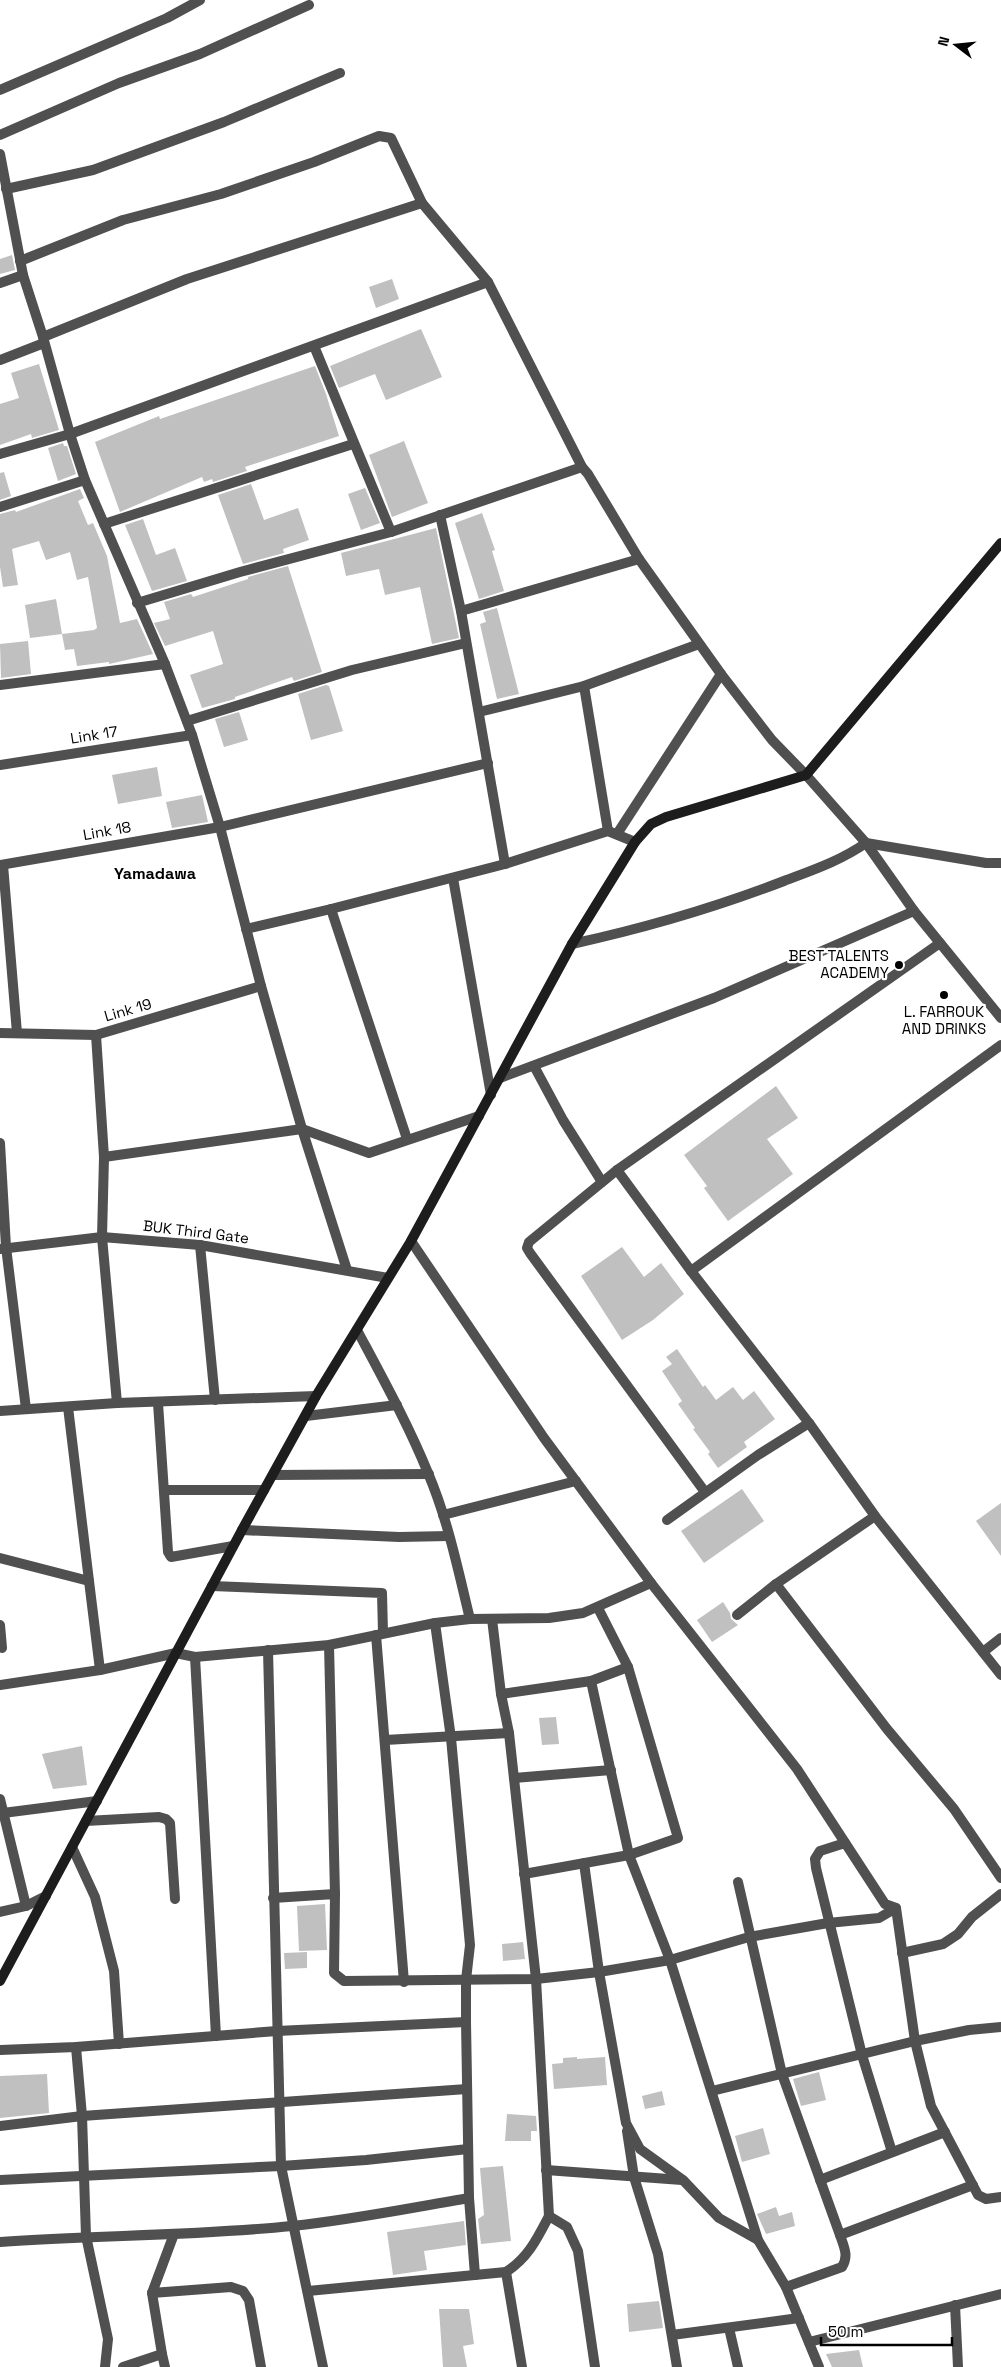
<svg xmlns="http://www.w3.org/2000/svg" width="1001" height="2367" font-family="'Space Grotesk',sans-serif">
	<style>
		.building { fill: #c0c0c0 }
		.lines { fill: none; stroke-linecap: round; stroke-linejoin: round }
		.street { stroke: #505050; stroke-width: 10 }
		.secondary { stroke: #1d1d1d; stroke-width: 10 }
		.poi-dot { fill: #000; stroke: #fff; stroke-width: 2 }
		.labels { text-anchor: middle; stroke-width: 4.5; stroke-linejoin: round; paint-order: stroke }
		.street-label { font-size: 15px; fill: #000; stroke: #fff }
		.poi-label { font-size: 15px; fill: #000; stroke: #fff; text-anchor: end }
		.neighbourhood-label { font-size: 16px; font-weight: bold; fill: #000; stroke: #fff }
	</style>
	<rect width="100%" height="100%" fill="#fff"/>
	<!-- building -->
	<g class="building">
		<polygon points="12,255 15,270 0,274 0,259"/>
		<polygon points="392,279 399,299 376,308 369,287"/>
		<polygon points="421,329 442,377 386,400 375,374 339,388 330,366"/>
		<polygon points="39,364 59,430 32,438 31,434 0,445 0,404 19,398 11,373"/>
		<polygon points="315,366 326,394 339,436 245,467 247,471 213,482 212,479 204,482 202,477 120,512 95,442 159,416 160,419"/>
		<polygon points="404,441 428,503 392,517 369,455"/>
		<polygon points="63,443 64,446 67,446 76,474 58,481 48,448"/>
		<polygon points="4,472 11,496 0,500 0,473"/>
		<polygon points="251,484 264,520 298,508 309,540 283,549 284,553 243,564 218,495"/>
		<polygon points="365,488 380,523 361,530 348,494"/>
		<polygon points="80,489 84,498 78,501 88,525 93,523 107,556 120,623 137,619 153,654 109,664 109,662 77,666 74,649 65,650 62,634 94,630 97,628 88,577 77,580 70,552 46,560 39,541 12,549 18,585 3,587 0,567 0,514 15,510 16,512"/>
		<polygon points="482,513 495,550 492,551 504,591 479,599 455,523"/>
		<polygon points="143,519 156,555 175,548 187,581 152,591 125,525"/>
		<polygon points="436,528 459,638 432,644 420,587 385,595 379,569 346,576 341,553"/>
		<polygon points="288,566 322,672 294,681 292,677 235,697 235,699 202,708 190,675 223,664 213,631 165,646 154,623 170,619 164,602 191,594 193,597 248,579 248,577"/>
		<polygon points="56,599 62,634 30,638 25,605"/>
		<polygon points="497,608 519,694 497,699 480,624 486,622 483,612"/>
		<polygon points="28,641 31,674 1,678 0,644"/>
		<polygon points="326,685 329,686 343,731 311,740 298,694"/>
		<polygon points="239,712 248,740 224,747 215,719"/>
		<polygon points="157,767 162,796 118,804 112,775"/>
		<polygon points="202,795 208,822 172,828 166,802"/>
		<polygon points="776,1086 798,1118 767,1139 793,1174 728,1221 704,1188 707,1186 684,1155"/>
		<polygon points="622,1247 644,1277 661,1263 684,1294 653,1320 622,1340 581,1276"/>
		<polygon points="677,1349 703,1387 705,1385 716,1400 733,1387 743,1400 754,1391 775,1419 744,1442 747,1447 718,1468 708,1454 710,1452 693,1429 695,1428 678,1404 682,1401 662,1371 672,1364 666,1357"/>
		<polygon points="742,1489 764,1521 704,1563 681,1531"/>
		<polygon points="1001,1503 1001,1556 976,1521"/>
		<polygon points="723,1602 730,1613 731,1619 738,1625 712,1642 697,1620"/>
		<polygon points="556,1717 559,1744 542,1745 539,1718"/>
		<polygon points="82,1746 87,1785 53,1789 42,1754"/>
		<polygon points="325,1904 327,1950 299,1951 297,1906"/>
		<polygon points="523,1942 525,1959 503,1961 502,1944"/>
		<polygon points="307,1952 307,1968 285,1969 284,1953"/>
		<polygon points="577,2057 577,2059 605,2057 607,2085 554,2089 552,2064 563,2063 563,2058"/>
		<polygon points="819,2072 826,2100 801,2106 793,2079"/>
		<polygon points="47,2074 49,2113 0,2118 0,2076"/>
		<polygon points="662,2091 665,2105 645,2109 642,2096"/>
		<polygon points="507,2114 536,2116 537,2131 531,2131 531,2141 505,2141"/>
		<polygon points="763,2128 770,2154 742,2162 735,2136"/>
		<polygon points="503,2166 511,2241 481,2244 478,2219 484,2215 480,2168"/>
		<polygon points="776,2207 779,2216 792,2212 795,2226 766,2234 757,2214"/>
		<polygon points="464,2221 466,2245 424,2251 427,2270 393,2275 387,2232"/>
		<polygon points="659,2301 663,2328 629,2332 627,2304"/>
		<polygon points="439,2309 469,2309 474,2344 463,2346 467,2367 443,2367"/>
		<polygon points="859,2350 863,2367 832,2367 826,2354"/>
	</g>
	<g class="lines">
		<!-- street -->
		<g class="street">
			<polyline points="0,90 167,18 200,0"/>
			<polyline points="0,135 119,83 200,54 309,5"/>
			<polyline points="0,154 23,275 43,337 70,434 85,480 165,664 192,735 220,827 261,986 302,1129 347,1270"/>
			<polyline points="6,189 93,170 224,122 340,73"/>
			<polyline points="20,261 123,220 221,194 314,162 379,136 391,138 422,203 488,282 582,467 588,474 639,559 721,674 772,740 806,775 866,843 914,911 1001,1018"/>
			<polyline points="0,283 23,275"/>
			<polyline points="43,337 187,279 422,203"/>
			<polyline points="314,346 391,532"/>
			<polyline points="0,360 44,343"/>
			<polyline points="0,454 70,434 488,282"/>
			<polyline points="0,507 85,480"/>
			<polyline points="440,515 461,611 505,864"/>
			<polyline points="104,524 353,444"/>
			<polyline points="137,603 240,572 391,532 582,467"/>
			<polyline points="461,611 639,559"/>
			<polyline points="0,685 165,664"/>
			<polyline points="584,686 608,831"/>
			<polyline points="479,712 584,686 699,644"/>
			<polyline points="187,721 352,670 466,643"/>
			<polyline points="0,765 192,735"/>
			<polyline points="617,834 721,674"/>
			<polyline points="0,865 220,827 488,763"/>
			<polyline points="3,865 17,1033"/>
			<polyline points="453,878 491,1095"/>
			<polyline points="331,909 407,1139"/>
			<polyline points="246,929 331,909 505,864 608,831 635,842"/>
			<path d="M 572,944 C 645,928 714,908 784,881 C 813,870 840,861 866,843 L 986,863 L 1001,863"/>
			<polyline points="0,1033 96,1035 261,986"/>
			<polyline points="96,1035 104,1157 102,1237 117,1403"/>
			<polyline points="534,1066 563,1120 602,1182"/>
			<polyline points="500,1078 714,998 914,911"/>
			<polyline points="0,1143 6,1247 26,1409"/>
			<polyline points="104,1157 302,1129 369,1153 479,1116"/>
			<polyline points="617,1170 691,1271 809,1423 875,1516 1001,1675"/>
			<polyline points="200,1245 215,1400"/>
			<polyline points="0,1249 102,1237 200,1245 388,1278"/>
			<polyline points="691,1271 1001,1045"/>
			<path d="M 357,1330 C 382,1377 408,1424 428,1473 C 448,1520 458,1570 470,1619"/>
			<polyline points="158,1403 168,1552 171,1557 233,1546"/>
			<polyline points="68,1407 89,1581"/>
			<polyline points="0,1411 117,1403 316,1396"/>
			<polyline points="306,1416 397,1405"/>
			<polyline points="273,1475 429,1474"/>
			<polyline points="164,1490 264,1490"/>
			<polyline points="705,1492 530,1253 527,1248 529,1242 617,1170 940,943"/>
			<polyline points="443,1515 576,1481"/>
			<polyline points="667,1520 758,1455 809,1423"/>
			<polyline points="242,1530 399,1537 449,1536"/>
			<polyline points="0,1558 89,1581 100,1670"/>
			<polyline points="651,1583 797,1769 885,1904 896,1908"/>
			<polyline points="776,1584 887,1729 954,1809 1001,1878"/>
			<polyline points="212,1586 382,1593 383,1633"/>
			<polyline points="737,1615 776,1584 875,1516"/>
			<path d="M 492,1619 L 501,1694 L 509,1733 L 536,1979 L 549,2216 C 537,2239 528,2258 506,2272"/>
			<polyline points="435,1623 451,1738 470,1945 466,1980 466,2022 469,2198 475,2275"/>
			<polyline points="0,1625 2,1648"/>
			<polyline points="376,1635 404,1982"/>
			<polyline points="329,1645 335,1894"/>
			<polyline points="268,1650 281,2166 323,2367"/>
			<polyline points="983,1652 1001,1638"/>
			<polyline points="195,1657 216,2036"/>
			<polyline points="591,1681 629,1855 670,1960 758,2240 786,2287 819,2367"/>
			<polyline points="0,1685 100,1670 176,1653 195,1657 329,1645 435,1623 470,1619 549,1618 583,1613 651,1583 544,1438 411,1241"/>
			<polyline points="501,1694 591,1681 628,1667"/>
			<polyline points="385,1740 509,1733"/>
			<polyline points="514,1778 611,1770"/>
			<polyline points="0,1799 26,1906"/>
			<polyline points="3,1813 97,1801"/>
			<polyline points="86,1821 159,1817 166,1819 170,1823 175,1899"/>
			<polyline points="845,1843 820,1851 815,1859 816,1868 862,2055 892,2152"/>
			<polyline points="72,1847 95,1897 114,1971 119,2044"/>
			<polyline points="584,1863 599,1972 626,2123 640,2149 683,2180 719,2218 758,2240"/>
			<polyline points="524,1874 629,1855 678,1838 628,1667 598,1608"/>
			<polyline points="738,1882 782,2074 840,2235"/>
			<polyline points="273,1898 335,1894 334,1973 344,1981 536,1979 599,1972 670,1960 749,1937 828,1923 879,1918 896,1908 915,2041 931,2106 978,2195 986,2199 1001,2197"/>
			<polyline points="0,1912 26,1906 46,1896"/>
			<polyline points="902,1953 943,1944 958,1934 972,1917 1001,1894"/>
			<polyline points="76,2047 82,2116 86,2236 108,2339 105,2367"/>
			<polyline points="0,2050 76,2047 277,2031 466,2022"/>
			<polyline points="712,2091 915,2041 969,2030 1001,2027"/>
			<polyline points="0,2126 82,2116 467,2089"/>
			<polyline points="627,2131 634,2177 658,2254 677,2367"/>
			<polyline points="546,2170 682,2180"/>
			<polyline points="0,2180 281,2166 366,2160 468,2149"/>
			<polyline points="820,2180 945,2132"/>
			<polyline points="549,2216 567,2227 578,2251 595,2367"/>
			<polyline points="174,2234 152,2293 231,2287 243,2291 249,2300 261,2367"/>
			<path d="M 0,2242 C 97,2235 195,2236 292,2226 C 351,2220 410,2208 469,2198"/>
			<path d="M 786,2287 L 842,2267 C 849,2256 844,2247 840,2235 L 973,2185"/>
			<polyline points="308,2291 506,2272 522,2367"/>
			<polyline points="955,2305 958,2367"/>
			<polyline points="729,2328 738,2367"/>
			<polyline points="672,2335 799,2318"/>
			<polyline points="809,2342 1001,2294"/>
			<polyline points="162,2354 165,2367"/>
			<polyline points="123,2367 162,2354 152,2293"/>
		</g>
		<!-- secondary -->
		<polyline class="secondary" points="0,1981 242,1530 316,1396 411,1241 572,944 635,842 651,824 666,817 806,775 1001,543"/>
	</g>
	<!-- markers -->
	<g class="poi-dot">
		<circle cx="899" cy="965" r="5"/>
		<circle cx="944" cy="995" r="5"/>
	</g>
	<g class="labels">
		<!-- street labels -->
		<g class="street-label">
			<text transform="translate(94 735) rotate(-9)" y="5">Link 17</text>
			<text transform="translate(107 831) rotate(-10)" y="5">Link 18</text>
			<text transform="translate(128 1010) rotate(-16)" y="5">Link 19</text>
			<text transform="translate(196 1232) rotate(7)" y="5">BUK Third Gate</text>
		</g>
		<!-- poi labels -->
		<g class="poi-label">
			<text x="889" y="961">BEST TALENTS<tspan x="889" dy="17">ACADEMY</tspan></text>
			<text x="944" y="1017" text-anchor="middle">L. FARROUK<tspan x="944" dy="17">AND DRINKS</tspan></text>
		</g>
		<!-- neighbourhood labels -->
		<g class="neighbourhood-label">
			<text x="155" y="879">Yamadawa</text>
		</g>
	</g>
	<!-- north arrow -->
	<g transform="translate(956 45) rotate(286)" stroke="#ffffff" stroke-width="4" paint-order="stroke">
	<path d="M0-4L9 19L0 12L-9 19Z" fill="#000000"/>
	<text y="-8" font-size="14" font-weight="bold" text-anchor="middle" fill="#000000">N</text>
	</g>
	<!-- scale -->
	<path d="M821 2337v8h131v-8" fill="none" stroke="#000000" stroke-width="2.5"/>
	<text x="828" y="2337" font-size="15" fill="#000000" stroke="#ffffff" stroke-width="4" paint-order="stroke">50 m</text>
</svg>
